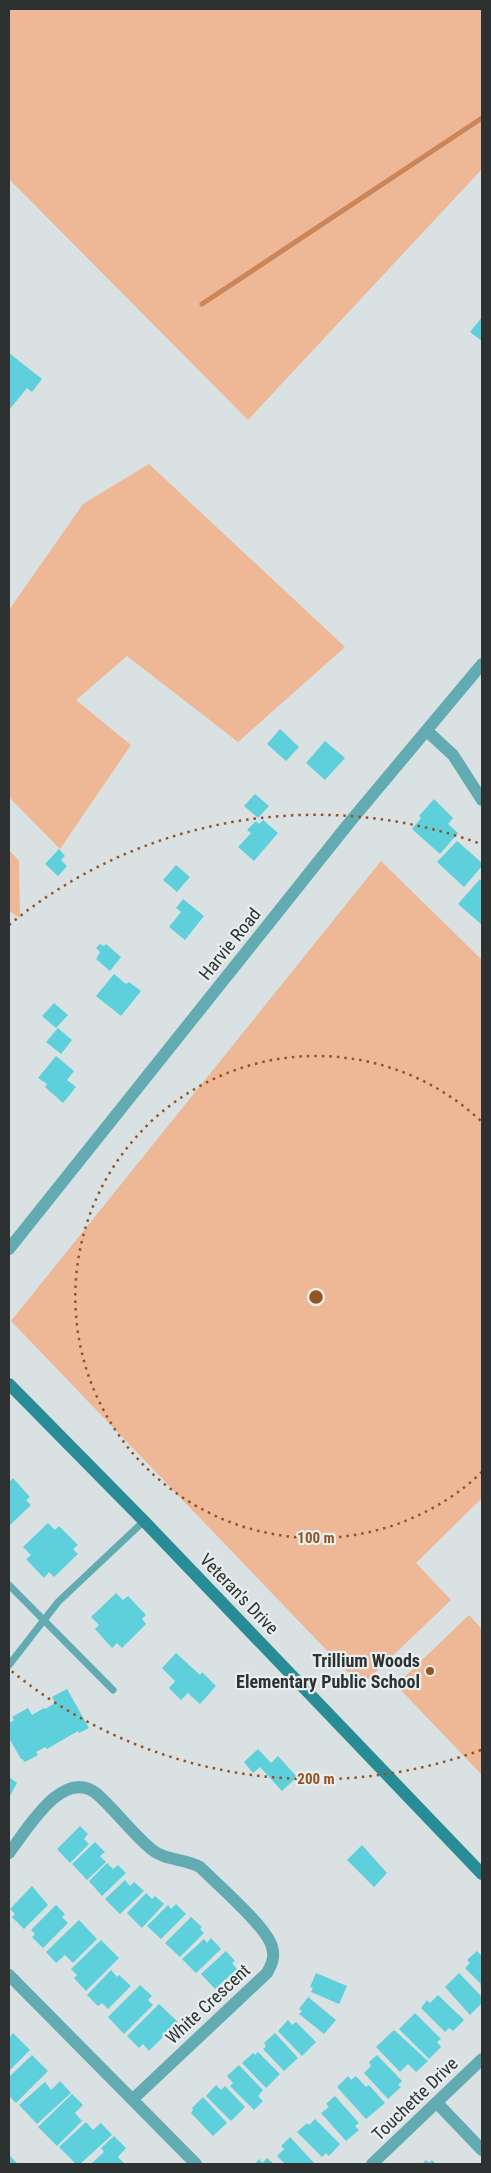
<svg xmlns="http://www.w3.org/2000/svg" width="491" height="2173" font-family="'Roboto Condensed',sans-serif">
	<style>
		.green { fill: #eeb795 }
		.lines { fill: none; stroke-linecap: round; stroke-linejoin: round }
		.stream { stroke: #ca8558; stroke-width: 5 }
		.building { fill: #5dd0db }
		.service { stroke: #62abb2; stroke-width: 7 }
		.minor { stroke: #62abb2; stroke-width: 12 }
		.tertiary { stroke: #62abb2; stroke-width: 12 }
		.secondary { stroke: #278c95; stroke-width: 12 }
		.ring { fill: none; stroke: #955222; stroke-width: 2.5; stroke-dasharray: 2.5 5 }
		.poi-dot { fill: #955222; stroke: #e7efef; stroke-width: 2 }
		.labels { text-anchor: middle; stroke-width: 4.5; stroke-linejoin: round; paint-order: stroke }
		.street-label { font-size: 18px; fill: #2e3132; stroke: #e7efef }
		.poi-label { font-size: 18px; font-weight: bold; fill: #2e3132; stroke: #e7efef; text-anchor: end }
		.centre { fill: #955222; stroke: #e7efef; stroke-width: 2.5 }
		.ring-label { font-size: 15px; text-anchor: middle; font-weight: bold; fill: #955222; stroke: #e7efef; stroke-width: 4.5; stroke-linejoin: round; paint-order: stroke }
	</style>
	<rect width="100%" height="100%" fill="#dae1e2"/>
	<!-- green -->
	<g class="green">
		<polygon points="9,9 482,9 482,169 248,420 9,179"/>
		<polygon points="149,464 345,647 238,742 127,656 76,700 131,745 60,849 9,797 9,610 83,504"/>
		<polygon points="9,850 19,861 20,918 9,911"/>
		<polygon points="381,861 482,960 482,1498 416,1563 451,1600 361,1686 11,1321"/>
		<polygon points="469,1615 482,1629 482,1775 396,1685"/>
	</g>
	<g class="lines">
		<!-- stream -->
		<polyline class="stream" points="202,304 482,118"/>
	</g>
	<!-- building -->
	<g class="building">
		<polygon points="482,317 482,341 470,332"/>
		<polygon points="9,353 42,379 32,392 27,388 9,410"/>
		<polygon points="280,729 299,747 286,761 267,744"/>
		<polygon points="325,741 345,758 325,780 306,763"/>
		<polygon points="255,794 269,806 258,818 244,806"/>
		<polygon points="434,799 453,818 448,824 458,833 440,854 412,829 421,818 419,816"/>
		<polygon points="263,820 278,833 254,861 238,847 251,833 247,830 256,821 259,824"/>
		<polygon points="457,841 482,863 482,866 464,887 437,862"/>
		<polygon points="59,849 65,856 61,860 67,866 58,876 45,864"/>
		<polygon points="176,865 190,877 177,892 163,880"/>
		<polygon points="480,879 482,882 482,925 458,904"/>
		<polygon points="183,899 204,916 185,940 169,927 181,912 176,908"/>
		<polygon points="100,944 104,946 106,944 121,957 110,971 96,959 100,952 96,948"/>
		<polygon points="114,974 126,984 129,982 141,991 121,1016 96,996"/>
		<polygon points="54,1003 68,1015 56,1028 42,1016"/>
		<polygon points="58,1028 72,1040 61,1054 46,1042"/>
		<polygon points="56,1056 74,1071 67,1080 76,1087 63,1103 45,1087 47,1084 38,1078"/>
		<polygon points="13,1478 30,1497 26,1500 31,1505 9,1526 9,1482"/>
		<polygon points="48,1523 55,1530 59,1526 78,1545 73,1549 78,1554 54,1577 49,1572 44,1578 26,1559 31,1555 23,1547"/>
		<polygon points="116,1593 123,1600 128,1596 146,1615 142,1619 146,1624 122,1648 117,1643 112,1648 95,1629 99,1625 91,1617"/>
		<polygon points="176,1653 200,1675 202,1672 216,1686 200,1704 188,1693 181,1700 169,1688 175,1681 162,1668"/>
		<polygon points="67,1689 89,1728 79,1733 78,1731 47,1749 45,1747 36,1752 38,1755 25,1762 22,1759 21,1759 9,1738 9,1723 14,1720 12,1717 28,1708 32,1715 44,1708 45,1709 55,1703 52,1697"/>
		<polygon points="258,1749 271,1763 278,1756 297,1777 282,1791 260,1767 253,1773 244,1762"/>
		<polygon points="9,1777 17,1783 9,1798"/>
		<polygon points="80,1826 88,1834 84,1839 89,1844 70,1863 57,1849"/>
		<polygon points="95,1842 105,1852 100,1856 106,1862 87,1880 72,1864"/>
		<polygon points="362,1845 387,1873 374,1887 347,1860"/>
		<polygon points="107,1863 113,1869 118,1865 126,1873 102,1896 89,1881"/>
		<polygon points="125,1880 130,1886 134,1882 144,1891 120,1914 105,1899"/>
		<polygon points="32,1886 48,1905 24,1929 12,1917 15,1914 10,1909"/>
		<polygon points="146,1893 152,1899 155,1896 164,1904 142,1928 127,1913"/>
		<polygon points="176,1904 186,1914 161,1939 147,1926 168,1905 171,1909"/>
		<polygon points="56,1905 65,1914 62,1917 68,1923 43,1948 32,1937 35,1934 31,1930"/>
		<polygon points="191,1917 202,1927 200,1929 204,1933 180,1957 165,1943"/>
		<polygon points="79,1920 97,1939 73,1963 65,1955 56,1963 46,1952"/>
		<polygon points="211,1938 221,1949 196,1973 182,1959 204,1939 207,1943"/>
		<polygon points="101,1940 119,1958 86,1991 74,1978 77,1975 71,1969"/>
		<polygon points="226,1951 235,1961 232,1963 237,1969 215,1989 201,1974"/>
		<polygon points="477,1951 482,1956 482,1988 480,1986 481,1984 465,1968 470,1963 467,1960"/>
		<polygon points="111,1970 117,1977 119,1975 131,1986 108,2009 102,2003 98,2006 87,1995"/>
		<polygon points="316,1973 347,1986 339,2004 311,1992 313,1988 310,1987"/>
		<polygon points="459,1973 482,1997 482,2003 470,2015 445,1987"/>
		<polygon points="140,1985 152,1996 148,2000 153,2005 124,2034 108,2017"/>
		<polygon points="438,1995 464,2020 453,2031 449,2028 445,2032 421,2008 427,2000 430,2003"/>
		<polygon points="308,1997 336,2020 324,2034 299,2014 302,2011 299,2009"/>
		<polygon points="159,2004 178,2022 149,2051 143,2044 139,2048 127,2036"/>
		<polygon points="415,2013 441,2039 437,2042 441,2047 429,2059 399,2029"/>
		<polygon points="288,2020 292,2025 296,2022 316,2042 302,2056 278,2031"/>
		<polygon points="394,2030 428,2061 416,2072 408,2064 400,2072 376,2047"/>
		<polygon points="13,2033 30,2050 9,2071 9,2038"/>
		<polygon points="275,2033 298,2058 284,2071 263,2049 266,2046 264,2043"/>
		<polygon points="258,2052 280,2074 266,2088 242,2063 253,2053 255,2055"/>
		<polygon points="32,2055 48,2071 16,2103 9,2096 9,2077"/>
		<polygon points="377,2055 402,2081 398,2085 401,2087 388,2099 364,2073 371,2066 369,2062"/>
		<polygon points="239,2065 263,2090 258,2096 263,2101 254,2110 230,2086 233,2083 227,2076"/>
		<polygon points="348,2076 351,2080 356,2076 366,2087 369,2085 385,2103 366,2119 337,2087"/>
		<polygon points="60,2081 71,2093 37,2124 19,2105 45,2082 51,2090"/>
		<polygon points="216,2085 221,2090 225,2086 245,2107 231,2121 206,2096"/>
		<polygon points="72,2094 83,2105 75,2113 82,2121 57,2146 38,2127"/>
		<polygon points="335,2096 359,2123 355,2126 359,2130 346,2141 321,2113 329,2107 326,2104"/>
		<polygon points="203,2097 227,2123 213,2136 191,2113 193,2110 192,2108"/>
		<polygon points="315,2119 340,2144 329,2156 326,2153 322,2157 297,2132 307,2123 309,2125"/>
		<polygon points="86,2122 93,2130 101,2123 112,2135 80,2164 76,2164 59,2147"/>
		<polygon points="114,2136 126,2148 118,2157 125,2164 91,2164 104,2152 101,2148"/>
		<polygon points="290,2137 315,2164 285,2164 277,2156 284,2149 281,2146"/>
		<polygon points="9,2155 18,2164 9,2164"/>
		<polygon points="267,2158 274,2164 255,2164 259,2159 262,2163"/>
		<polygon points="426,2160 429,2163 432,2160 436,2164 422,2164"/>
	</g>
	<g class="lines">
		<!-- service -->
		<g class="service">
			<polyline points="9,1585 113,1690"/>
			<polyline points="9,1665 58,1602 144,1521"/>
		</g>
		<!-- minor -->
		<g class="minor">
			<path d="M 9,1853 C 27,1830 63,1766 97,1794 C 116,1811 131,1832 151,1849 C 165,1861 184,1858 200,1867 C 216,1883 268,1928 272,1947 C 275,1957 272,1964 267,1973 L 133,2099"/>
			<polyline points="9,1975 196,2164"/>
			<polyline points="437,2103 482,2150"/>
			<polyline points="372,2164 482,2059"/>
		</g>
		<!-- tertiary -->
		<g class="tertiary">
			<polyline points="427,731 453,755 482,800"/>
			<polyline points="9,1249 349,823 482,664"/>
		</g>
		<!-- secondary -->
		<polyline class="secondary" points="9,1384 144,1521 482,1874"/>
	</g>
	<!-- distance rings -->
	<g class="ring">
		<path d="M482 1472A241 241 0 1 1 482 1122"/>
		<path d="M481 1750A482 482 0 0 1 9 1669M9 925A482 482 0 0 1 481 844"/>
	</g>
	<!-- markers -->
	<circle class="poi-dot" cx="430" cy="1671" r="5"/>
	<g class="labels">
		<!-- street labels -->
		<g class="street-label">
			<text transform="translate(230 944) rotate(-51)" y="6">Harvie Road</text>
			<text transform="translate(239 1594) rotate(46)" y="6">Veteran's Drive</text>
			<text transform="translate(208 2004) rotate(-43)" y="6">White Crescent</text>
			<text transform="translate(415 2099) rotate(-44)" y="6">Touchette Drive</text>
		</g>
		<!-- poi labels -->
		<g class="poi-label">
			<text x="420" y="1667">Trillium Woods<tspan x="420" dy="21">Elementary Public School</tspan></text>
		</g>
	</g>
	<circle cx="316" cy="1297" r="8" class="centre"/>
	<g class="ring-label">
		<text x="316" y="1543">100 m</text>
		<text x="316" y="1784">200 m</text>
	</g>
	<!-- border -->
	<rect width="491" height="2173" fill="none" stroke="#2e3132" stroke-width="20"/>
</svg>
